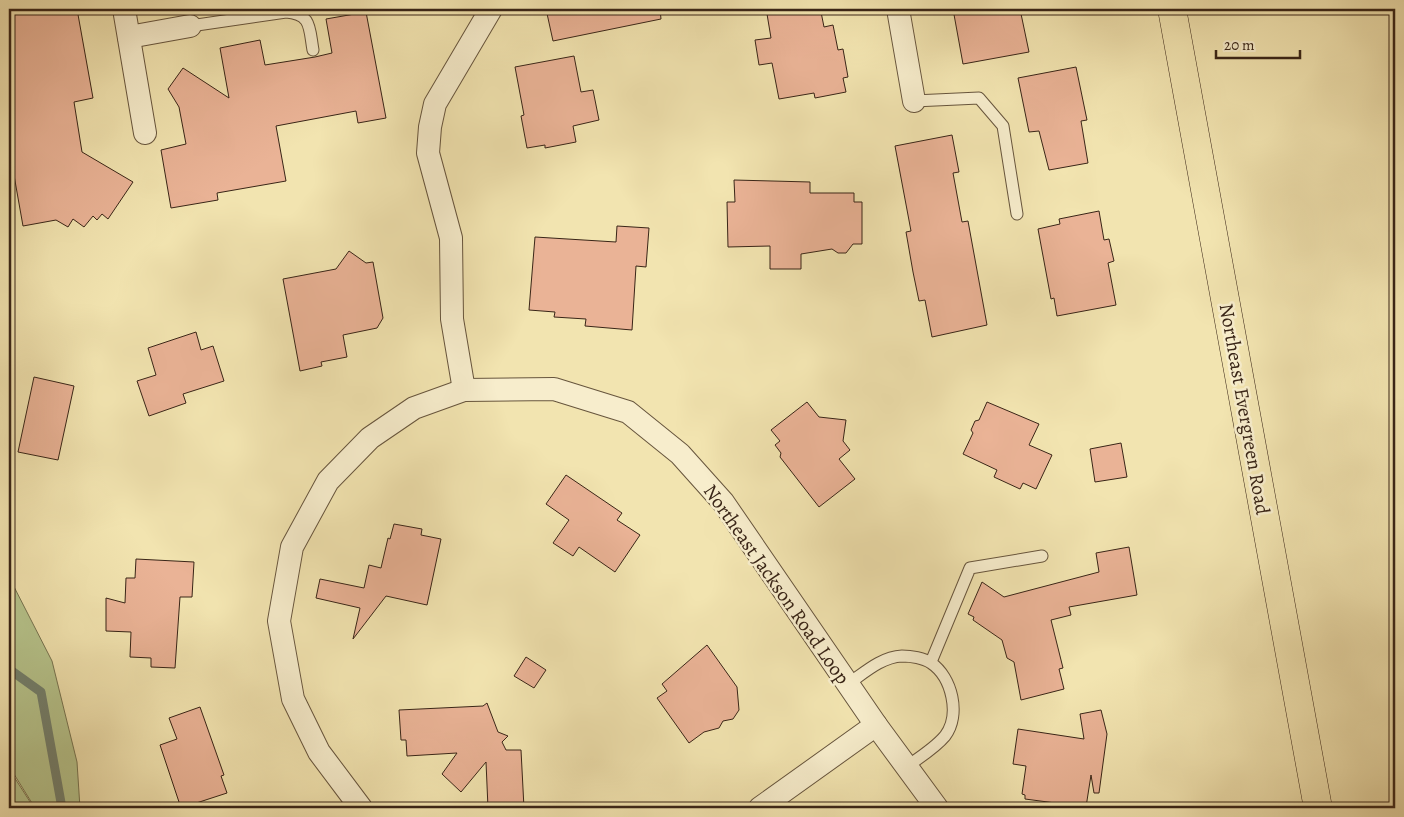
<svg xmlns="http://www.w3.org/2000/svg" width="1404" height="817" font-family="Alegreya,serif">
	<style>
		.green { fill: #b7c58d; stroke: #787552 }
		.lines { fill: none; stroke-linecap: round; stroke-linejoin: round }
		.stream { stroke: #74816e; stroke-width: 9 }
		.building { fill: #eab396; stroke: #392517 }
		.lane-casing { stroke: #67553d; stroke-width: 13 }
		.street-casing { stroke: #67553d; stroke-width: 24 }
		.primary-casing { stroke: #392517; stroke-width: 29 }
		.lane { stroke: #f7edcc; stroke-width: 11 }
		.street { stroke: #f7edcc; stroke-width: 22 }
		.primary { stroke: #f2e4b0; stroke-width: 28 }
		.labels { text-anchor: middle; stroke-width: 5; stroke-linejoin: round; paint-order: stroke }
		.street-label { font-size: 20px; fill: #392517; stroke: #f7edcc }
	</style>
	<rect width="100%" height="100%" fill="#f2e4b0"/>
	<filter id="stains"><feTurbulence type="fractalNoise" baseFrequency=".004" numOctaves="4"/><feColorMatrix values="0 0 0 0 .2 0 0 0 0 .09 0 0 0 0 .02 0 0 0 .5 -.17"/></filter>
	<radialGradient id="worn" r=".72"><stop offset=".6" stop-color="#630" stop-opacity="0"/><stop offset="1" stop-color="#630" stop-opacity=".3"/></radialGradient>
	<!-- green -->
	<g class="green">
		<polygon points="9,577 52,661 77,762 80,808 35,808 9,766"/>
		<polygon points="9,769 34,808 9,808"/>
	</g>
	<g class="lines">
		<!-- stream -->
		<polyline class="stream" points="9,669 41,692 62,808"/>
	</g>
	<!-- building -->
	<g class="building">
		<polygon points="9,9 77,9 93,98 74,102 82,152 133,182 108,219 102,214 97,220 93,216 84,227 73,219 68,227 56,220 23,226 12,164 9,164"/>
		<polygon points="546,9 660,9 661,19 553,41"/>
		<polygon points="798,9 805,9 806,14 821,12 824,27 833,25 838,50 843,49 848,77 843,78 846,92 815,98 814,93 779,99 772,63 759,65 755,40 771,38 767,14"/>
		<polygon points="953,9 1020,9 1029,52 963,64"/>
		<polygon points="366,12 386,118 358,123 356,111 276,126 286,181 217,193 218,200 171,208 161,150 186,144 179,107 168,89 183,68 229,98 220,48 260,40 265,65 315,57 332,53 326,19"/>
		<polygon points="574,56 581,92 593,90 599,120 573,126 576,142 545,148 545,145 527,148 521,116 524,115 515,67"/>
		<polygon points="1076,67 1087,120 1081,121 1088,163 1049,170 1039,131 1029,132 1018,78"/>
		<polygon points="952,135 959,172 953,173 962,222 968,221 987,325 932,337 925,300 919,301 913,272 906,232 911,231 895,146"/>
		<polygon points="734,180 810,182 810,193 854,193 854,202 862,202 862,244 853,244 846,253 838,253 832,249 801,254 801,269 770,269 770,246 728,247 727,202 735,202"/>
		<polygon points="1099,211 1104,240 1109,239 1114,261 1108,263 1116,305 1057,316 1054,298 1051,299 1038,229 1060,224 1059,219"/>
		<polygon points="617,226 649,228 646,267 636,266 632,330 585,326 586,319 554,317 555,312 529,310 535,237 616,242"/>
		<polygon points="349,251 366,263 373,262 383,318 377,328 343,335 347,357 321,362 322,366 300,371 283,279 336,269"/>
		<polygon points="196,332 201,350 213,346 224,381 183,394 186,403 149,416 137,381 156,375 148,348"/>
		<polygon points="34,377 74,386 58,460 18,452"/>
		<polygon points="807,402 819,417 846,420 843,441 850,450 839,459 855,479 819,507 780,457 781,453 775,445 780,441 771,430"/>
		<polygon points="987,402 1039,424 1029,445 1052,455 1036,489 1023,483 1020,489 994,477 997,470 963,454 973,433 971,430 975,421 979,420"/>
		<polygon points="1121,443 1127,477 1095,482 1090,449"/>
		<polygon points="566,475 622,513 617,520 640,535 615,572 579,547 573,556 553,543 569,520 546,504"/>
		<polygon points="394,524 422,529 421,535 441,539 427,605 386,596 353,639 360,608 316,598 320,579 364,588 369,565 381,568 388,538 390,539"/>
		<polygon points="1129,547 1137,595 1069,607 1071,615 1051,620 1063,668 1059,669 1064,689 1021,700 1014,662 1007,658 1002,640 973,620 974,617 968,614 982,582 1004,597 1099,572 1096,553"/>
		<polygon points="136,559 194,562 192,597 180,597 175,668 151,667 151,658 130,657 131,632 106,631 106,598 125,603 126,578 135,578"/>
		<polygon points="707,645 737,687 739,710 733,719 723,721 719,728 704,732 689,743 657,698 667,691 662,684"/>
		<polygon points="526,657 546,670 534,688 514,676"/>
		<polygon points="487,703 498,732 508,736 502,742 506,750 521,750 524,808 488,808 486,762 461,792 442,774 457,753 407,756 406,740 401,740 399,710 483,706"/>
		<polygon points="200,707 224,775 221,776 227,793 181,808 160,745 177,739 169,718"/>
		<polygon points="1101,710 1107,734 1099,793 1094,793 1091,775 1086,807 1025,799 1025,795 1022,794 1026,766 1013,764 1018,729 1084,739 1080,714"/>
	</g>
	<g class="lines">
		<defs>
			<g id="lane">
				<path d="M 190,26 L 286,12 C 312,14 309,28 313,50"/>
				<polyline points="914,101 979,98 1003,126 1017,214"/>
				<polyline points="931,662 970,568 1042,556"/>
				<path d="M 848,684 C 864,673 881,657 902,656 C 911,656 924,658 931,663 C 952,677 961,715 945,736 C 935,748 919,758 906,767"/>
			</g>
			<g id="street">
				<polyline points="124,9 145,133"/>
				<polyline points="898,9 914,101"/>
				<polyline points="129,37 190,26"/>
				<polyline points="464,390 452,319 451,238 428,153 430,127 435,104 491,9"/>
				<polyline points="361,808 319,752 293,699 279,621 292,547 328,481 370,438 414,408 464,390 554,389 628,412 680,454 723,502 876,725 937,808"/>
				<polyline points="760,808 876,725"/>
			</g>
			<polyline id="primary" points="1172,9 1318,808"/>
		</defs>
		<!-- lane casing -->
		<use href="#lane" class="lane-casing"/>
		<!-- street casing -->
		<use href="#street" class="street-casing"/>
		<!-- primary casing -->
		<use href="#primary" class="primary-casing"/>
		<!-- lane -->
		<use href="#lane" class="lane"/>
		<!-- street -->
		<use href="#street" class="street"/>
		<!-- primary -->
		<use href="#primary" class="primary"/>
	</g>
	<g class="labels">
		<!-- street labels -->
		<g class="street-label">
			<text transform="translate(1245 409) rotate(80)" y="7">Northeast Evergreen Road</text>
			<text transform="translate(777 584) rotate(55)" y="7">Northeast Jackson Road Loop</text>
		</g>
	</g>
	<!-- margin -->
	<rect width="1404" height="817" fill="none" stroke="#f2e4b0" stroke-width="30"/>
	<rect x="10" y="10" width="1384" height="797" fill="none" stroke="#392517" stroke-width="2.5"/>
	<rect x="15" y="15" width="1374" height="787" fill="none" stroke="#392517"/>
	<!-- scale -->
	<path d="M1216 50v8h84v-8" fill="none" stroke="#392517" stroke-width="2.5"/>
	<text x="1224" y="50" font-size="15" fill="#392517" stroke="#f7edcc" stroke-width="4" paint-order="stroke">20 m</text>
	<rect width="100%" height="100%" filter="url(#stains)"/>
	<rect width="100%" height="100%" fill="url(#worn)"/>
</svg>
